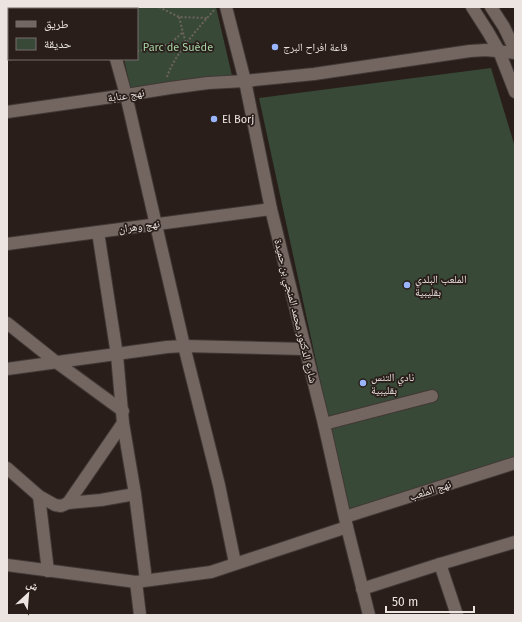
<svg xmlns="http://www.w3.org/2000/svg" width="522" height="622" font-family="'Fira Sans','Noto Naskh Arabic',sans-serif">
	<style>
		.green { fill: #384938 }
		.lines { fill: none; stroke-linecap: round; stroke-linejoin: round }
		.minor-casing { stroke: #413835; stroke-width: 14 }
		.path { stroke: #6d635f; stroke-width: 2; stroke-dasharray: 2 2; stroke-linecap: butt }
		.minor { stroke: #736661; stroke-width: 12 }
		.poi-dot { fill: #99b5fd; stroke: #291e1a; stroke-width: 1.5 }
		.labels { text-anchor: middle; stroke-width: 3.5; stroke-linejoin: round; paint-order: stroke }
		.park-label { font-size: 11px; fill: #a5d3a4; stroke: #291e1a }
		.poi-label { font-size: 11px; fill: #ece4e1; stroke: #291e1a; text-anchor: start }
		.street-label { font-size: 11px; fill: #ece4e1; stroke: #291e1a }
	</style>
	<rect width="100%" height="100%" fill="#291e1a"/>
	<!-- green -->
	<g class="green">
		<polygon points="140,7 216,7 233,80 132,95 124,59 137,59 137,9 124,9"/>
		<polygon points="491,68 515,147 515,462 349,513 259,98"/>
	</g>
	<g class="lines">
		<defs>
			<g id="minor">
				<polyline points="103,7 104,9"/>
				<polyline points="226,7 245,81 271,209 324,424 347,527 369,615"/>
				<polyline points="472,7 488,32 499,51 515,92"/>
				<polyline points="491,7 504,27 515,50"/>
				<polyline points="7,54 9,54"/>
				<polyline points="116,59 126,95 184,346 219,485 235,563"/>
				<polyline points="7,112 126,95 170,88 208,83 245,81 314,74 470,51 486,50 515,53"/>
				<polyline points="98,232 117,355 123,423 135,494 146,580"/>
				<polyline points="7,244 271,209"/>
				<polyline points="7,323 56,362 123,411"/>
				<polyline points="7,369 167,347 184,346 305,349"/>
				<polyline points="324,424 432,396"/>
				<polyline points="7,468 39,496 55,505 61,506 68,503 101,500 135,494"/>
				<polyline points="39,496 48,571"/>
				<polyline points="68,503 123,423"/>
				<polyline points="345,517 515,463"/>
				<polyline points="440,564 457,615"/>
				<polyline points="7,565 136,582 211,572 347,527"/>
				<polyline points="136,582 140,615"/>
				<polyline points="362,589 440,564 515,542"/>
			</g>
		</defs>
		<!-- minor casing -->
		<use href="#minor" class="minor-casing"/>
		<!-- path -->
		<g class="path">
			<polyline points="159,7 179,17 207,18"/>
			<polyline points="179,17 186,44"/>
			<polyline points="137,51 157,48 171,43 183,32"/>
			<path d="M 167,77 C 174,55 199,27 215,9"/>
		</g>
		<!-- minor -->
		<use href="#minor" class="minor"/>
	</g>
	<!-- markers -->
	<g class="poi-dot">
		<circle cx="275" cy="47" r="4"/>
		<circle cx="214" cy="119" r="4"/>
		<circle cx="407" cy="285" r="4"/>
		<circle cx="363" cy="383" r="4"/>
	</g>
	<g class="labels">
		<!-- park labels -->
		<g class="park-label">
			<text x="178" y="51">Parc de Suède</text>
		</g>
		<!-- poi labels -->
		<g class="poi-label">
			<text x="283" y="51">قاعة افراح البرج</text>
			<text x="222" y="123">El Borj</text>
			<text x="415" y="283">الملعب البلدي<tspan x="415" dy="13">بقليبية</tspan></text>
			<text x="371" y="381">نادي التنس<tspan x="371" dy="13">بقليبية</tspan></text>
		</g>
		<!-- street labels -->
		<g class="street-label">
			<text transform="translate(126 95) rotate(-9)" y="4">نهج عنابة</text>
			<text transform="translate(139 226) rotate(-8)" y="4">نهج وهران</text>
			<text transform="translate(296 311) rotate(76)" y="4">شارع الدكتور محمد المنجي بن حميدة</text>
			<text transform="translate(430 490) rotate(-18)" y="4">نهج الملعب</text>
		</g>
	</g>
	<!-- border -->
	<rect width="522" height="622" fill="none" stroke="#ece4e1" stroke-width="16"/>
	<!-- legend -->
	<rect x="8" y="8" width="130" height="52" fill="#291e1a" stroke="#776d6a"/>
	<rect x="16" y="21" width="20" height="6" fill="#736661" stroke="#776d6a"/>
	<text x="44" y="28" font-size="12" fill="#ece4e1">طريق</text>
	<rect x="16" y="38" width="20" height="12" fill="#384938" stroke="#776d6a"/>
	<text x="44" y="48" font-size="12" fill="#ece4e1">حديقة</text>
	<!-- north arrow -->
	<g transform="translate(28 594) rotate(26)" stroke="#291e1a" stroke-width="3" paint-order="stroke">
	<path d="M0-3L7 15L0 10L-7 15Z" fill="#ece4e1"/>
	<text y="-6" font-size="11" font-weight="bold" text-anchor="middle" fill="#ece4e1">ش</text>
	</g>
	<!-- scale -->
	<path d="M386 606v6h88v-6" fill="none" stroke="#ece4e1" stroke-width="2"/>
	<text x="392" y="606" font-size="12" fill="#ece4e1" stroke="#291e1a" stroke-width="3" paint-order="stroke">50 m</text>
</svg>
